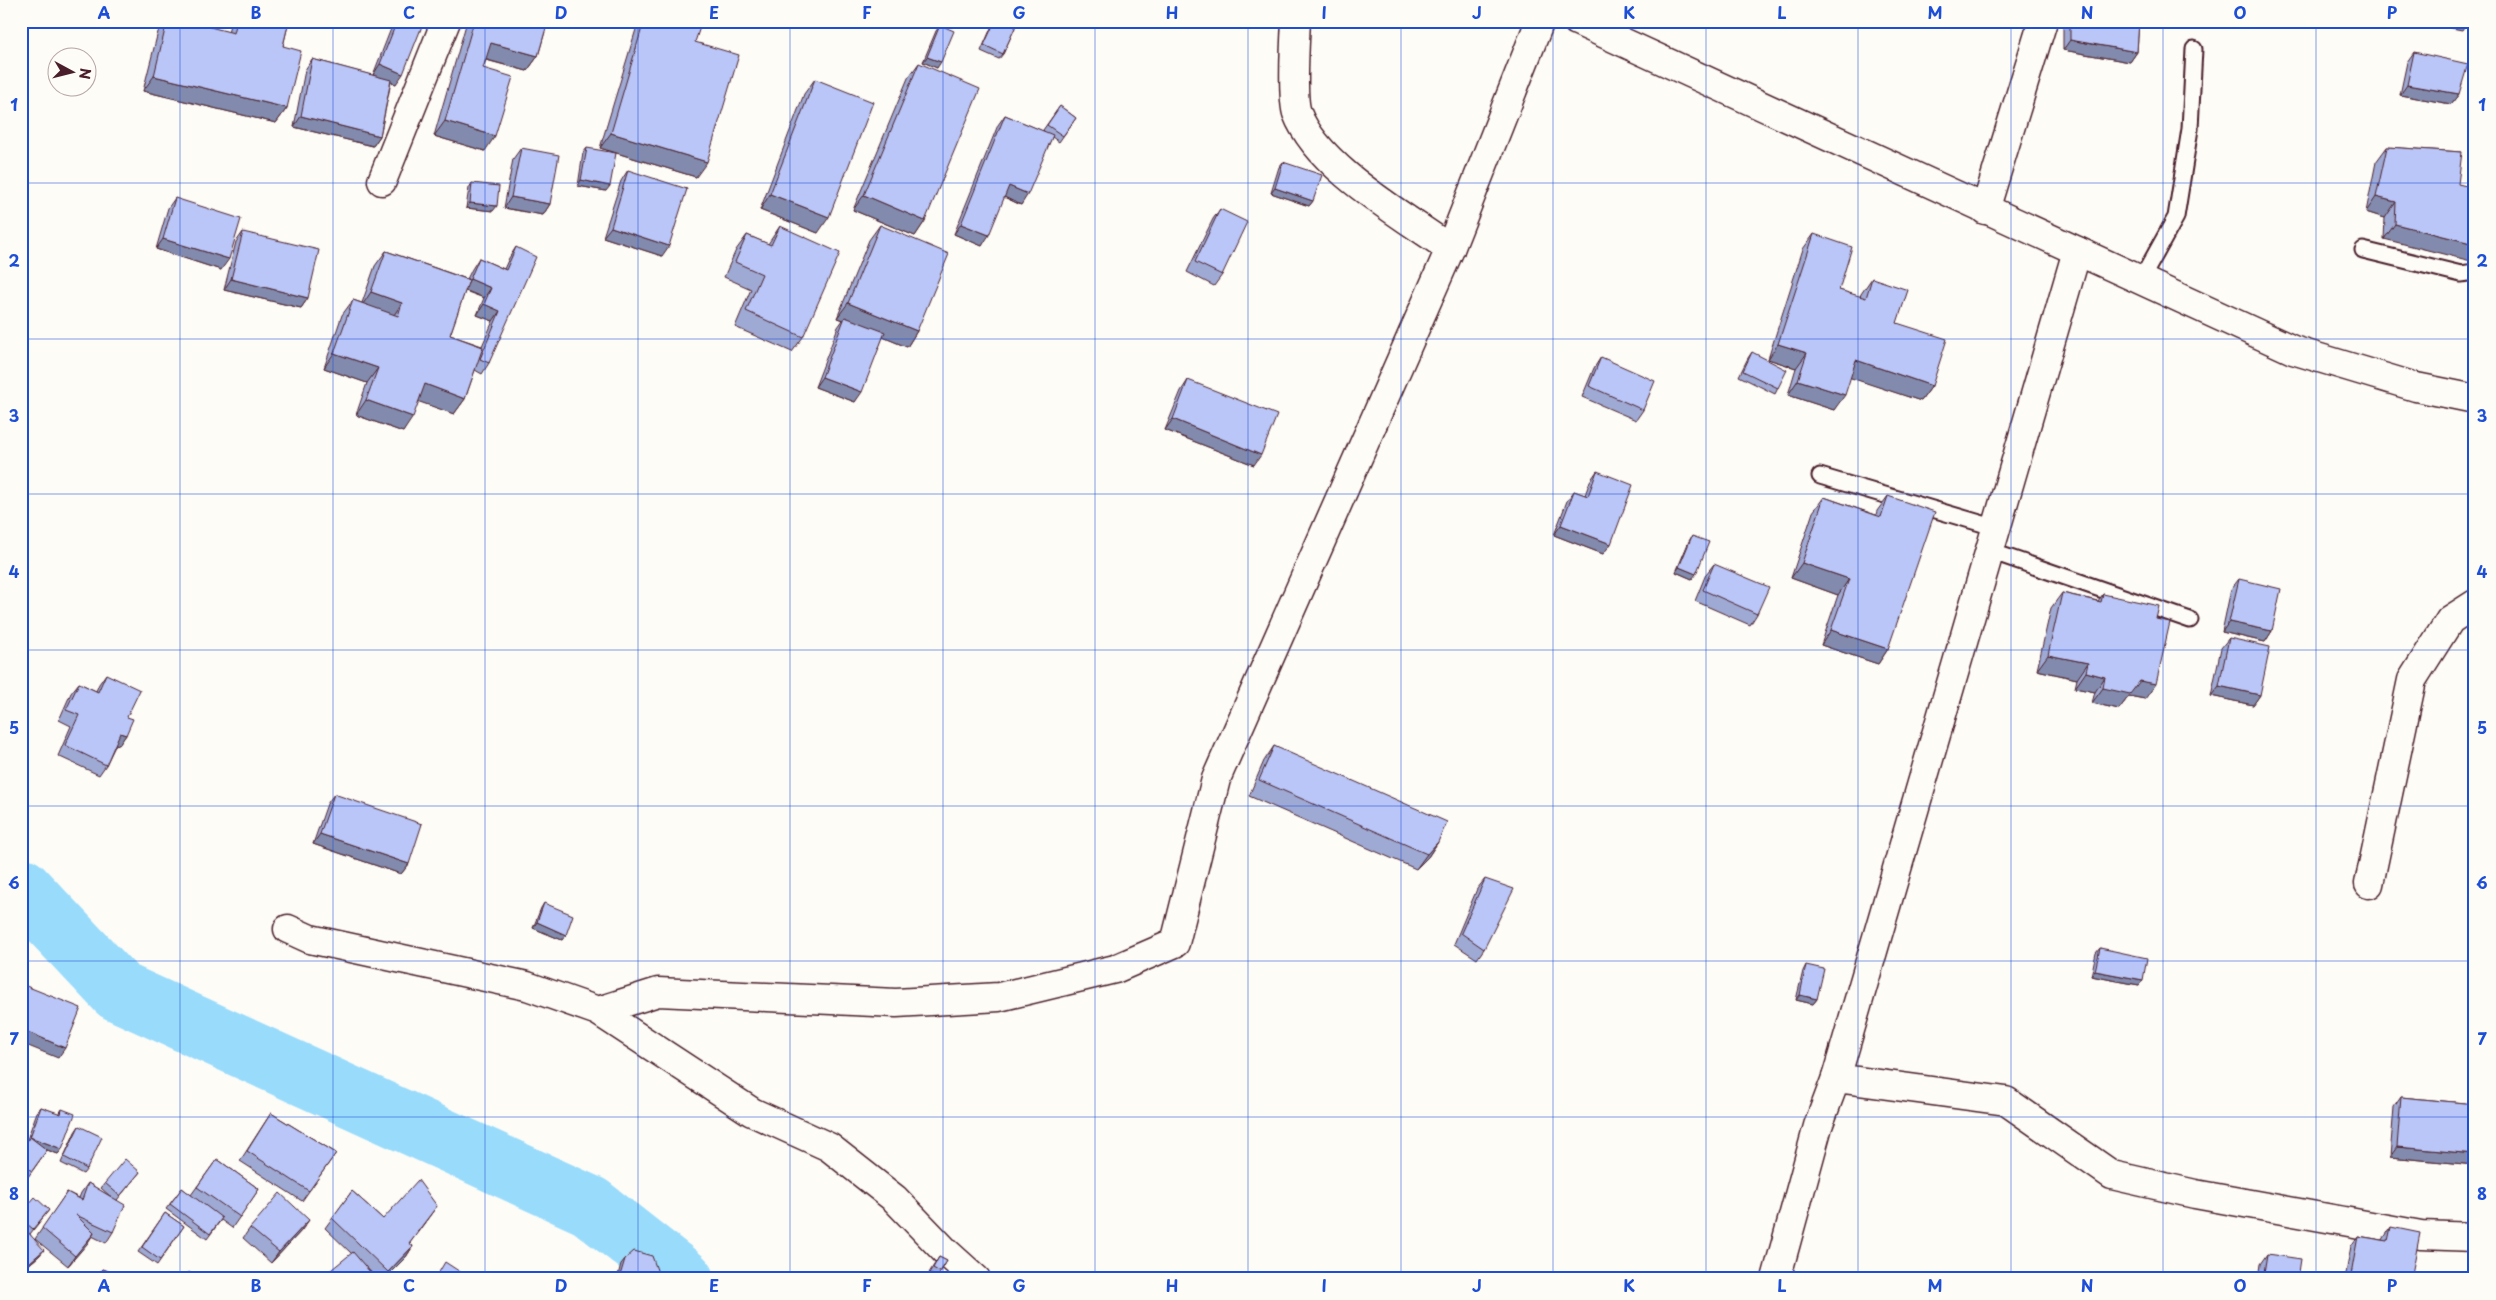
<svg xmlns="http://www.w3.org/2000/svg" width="2496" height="1300" font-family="'Playpen Sans',sans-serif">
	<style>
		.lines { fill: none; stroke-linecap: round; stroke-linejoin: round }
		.river { stroke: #99dbfb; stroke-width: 61 }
		.service-casing { stroke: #4a1f2b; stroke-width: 19 }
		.minor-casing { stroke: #4a1f2b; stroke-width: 31 }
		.service { stroke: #fdfcf7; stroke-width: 15 }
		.minor { stroke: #fdfcf7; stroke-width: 28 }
		.wall { fill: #9faad4; stroke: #4a1f2b; fill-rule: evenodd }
		.shaded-wall { fill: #828bad; stroke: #4a1f2b }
		.building { fill: #b9c6f7; stroke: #4a1f2b }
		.grid { fill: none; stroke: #1d4ed8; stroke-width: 1; stroke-opacity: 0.55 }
		.neatline { fill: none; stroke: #1d4ed8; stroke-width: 2 }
		.grid-label { font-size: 16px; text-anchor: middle; font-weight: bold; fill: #1d4ed8 }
	</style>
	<rect width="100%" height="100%" fill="#fdfcf7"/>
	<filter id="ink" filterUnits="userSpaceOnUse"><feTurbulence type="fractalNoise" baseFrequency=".02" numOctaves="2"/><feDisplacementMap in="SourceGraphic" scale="10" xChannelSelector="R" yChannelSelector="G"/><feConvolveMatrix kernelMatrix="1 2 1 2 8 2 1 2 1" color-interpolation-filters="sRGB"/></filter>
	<g filter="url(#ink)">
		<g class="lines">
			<!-- river -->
			<polyline class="river" points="21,888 118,991 590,1206 683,1279"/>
			<defs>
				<g id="service">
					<polyline points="2363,250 2461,274 2475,272"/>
					<polyline points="2141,280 2176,217 2190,129 2194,49"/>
					<polyline points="1820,476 1997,528"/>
					<polyline points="1990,551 2190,620"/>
				</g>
				<g id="minor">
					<path d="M 1296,21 C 1295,39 1292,99 1297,113 C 1318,168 1403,215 1450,249"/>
					<polyline points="1577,21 2293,350 2416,387 2475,399"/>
					<polyline points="382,181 446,21"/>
					<polyline points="1985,210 2043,21"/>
					<polyline points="2369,884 2412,680 2450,620 2475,604"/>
					<polyline points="288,929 310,939 527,986 598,1011 752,1112 829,1147 895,1199 946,1252 976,1279"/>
					<polyline points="598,1011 658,992 896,1003 999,997 1115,969 1175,943 1216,779 1450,249 1540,21"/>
					<polyline points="1836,1078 2006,1101 2112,1175 2195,1194 2421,1235 2475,1237"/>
					<polyline points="1776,1279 1818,1126 1836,1078 2077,251"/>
				</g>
			</defs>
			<!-- service casing -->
			<use href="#service" class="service-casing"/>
			<!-- minor casing -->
			<use href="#minor" class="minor-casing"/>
			<!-- service -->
			<use href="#service" class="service"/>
			<!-- minor -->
			<use href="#minor" class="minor"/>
		</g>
		<!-- wall -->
		<g class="wall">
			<polygon points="165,21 186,21 228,32 231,21 289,21 283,46 287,108 276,123 143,91 158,32"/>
			<polygon points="394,21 397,21 396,84 391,82 380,136 373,146 294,127 305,70 312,59 378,77 373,75"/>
			<polygon points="467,21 548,21 538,56 527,71 486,60 483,68 485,151 434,136"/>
			<polygon points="640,21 681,21 695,42 696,177 600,148 637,26"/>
			<polygon points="994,21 1018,21 1003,54 999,59 981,51"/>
			<polygon points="2065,21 2139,21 2137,52 2130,62 2063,50 2063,24"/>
			<polygon points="940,25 937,68 923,62 936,31"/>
			<polygon points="2414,52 2459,94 2451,104 2400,95 2407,62"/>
			<polygon points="919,63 925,221 915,236 853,210 908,78"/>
			<polygon points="815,79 818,233 760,210 804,94"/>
			<polygon points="1060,106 1076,118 1059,142 1052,137 1021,205 1004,197 982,246 954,234 998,125 1005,115 1045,132 1043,130"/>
			<polygon points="2387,147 2462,152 2384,239 2385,218 2366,212 2376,162"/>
			<polygon points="521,148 550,204 543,215 504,208 513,159"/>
			<polygon points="587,148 606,191 578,186 583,153"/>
			<polygon points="1283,162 1313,201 1309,206 1271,193 1279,167"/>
			<polygon points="628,170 662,256 603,237 621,181"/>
			<polygon points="472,183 493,211 466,208 469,188"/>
			<polygon points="175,198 221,270 156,249 168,208"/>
			<polygon points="1220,209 1222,275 1214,286 1187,272 1213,219"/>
			<polygon points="880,225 917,331 907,347 883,337 855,402 815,387 838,327 843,320 837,318 869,240"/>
			<polygon points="780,226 803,337 792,352 735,327 751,289 724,277 736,250 747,235 768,244"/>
			<polygon points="243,232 308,298 301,308 224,290 236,242"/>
			<polygon points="1814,234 1839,290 1860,297 1861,294 1872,278 1932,386 1921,401 1850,377 1834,410 1788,395 1796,368 1768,359 1803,249"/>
			<path d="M 516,247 L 489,363 L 482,374 L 475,370 L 465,399 L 454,414 L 419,401 L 403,432 L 356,415 L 367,383 L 324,368 L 342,315 L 353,300 L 362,303 L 375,266 L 386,251 L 467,279 L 472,269 L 479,258 L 504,269 L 509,258 ZM 465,291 L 484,298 L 477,315 L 493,321 L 482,346 L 450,335 Z"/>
			<polygon points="1752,352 1778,388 1775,394 1739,376 1748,358"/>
			<polygon points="1601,357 1643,410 1636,420 1582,397 1594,368"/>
			<polygon points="1188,380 1254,465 1165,430 1181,391"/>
			<polygon points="1597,471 1603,554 1554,535 1567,501 1574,491 1585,495 1590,481"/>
			<polygon points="1888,496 1888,649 1878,664 1821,645 1838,595 1791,578 1813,512 1824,497 1876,515 1877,511"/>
			<polygon points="1692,536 1692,579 1676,572 1689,541"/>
			<polygon points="1714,564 1757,614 1750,625 1695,601 1706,574"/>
			<polygon points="2239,579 2272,631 2265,642 2222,632 2231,589"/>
			<polygon points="2062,593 2098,601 2103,594 2156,619 2145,699 2129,696 2119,709 2092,703 2095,692 2075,688 2077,679 2037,670 2051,608"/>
			<polygon points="2229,638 2260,695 2253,705 2211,696 2221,648"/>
			<polygon points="106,674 127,717 126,735 119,745 116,744 106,765 99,775 58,756 71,726 59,720 71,693 79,683 96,691 99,684"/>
			<polygon points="1274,746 1438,842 1428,857 1416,869 1249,796 1264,761"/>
			<polygon points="334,794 409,864 401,874 313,844 327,804"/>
			<polygon points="1485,879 1484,949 1477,959 1454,944 1477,889"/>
			<polygon points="544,903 562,940 533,928 541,908"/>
			<polygon points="2100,948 2143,980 2139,985 2091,976 2096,953"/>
			<polygon points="1806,965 1817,999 1813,1004 1796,1000 1803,971"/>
			<polygon points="2401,1097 2475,1104 2475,1165 2390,1157 2394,1107"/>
			<polygon points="41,1107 59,1114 62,1109 62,1149 58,1154 47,1150 28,1177 21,1172 21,1148 26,1142 37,1112"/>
			<polygon points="271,1113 336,1153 302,1201 240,1161"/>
			<polygon points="79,1126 87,1169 83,1174 61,1163 75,1132"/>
			<polygon points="217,1159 259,1189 232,1228 221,1220 207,1239 166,1209 182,1188 191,1195"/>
			<polygon points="140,1172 117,1200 113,1232 106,1243 92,1236 68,1266 35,1239 67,1192 79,1198 81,1193 88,1183 111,1197 101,1188 105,1183"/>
			<polygon points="352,1191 383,1219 437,1206 410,1243 413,1246 406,1257 384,1279 378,1279 325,1228"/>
			<polygon points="49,1210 30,1234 40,1255 25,1268 21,1264 21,1232 24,1230 21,1228 21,1213"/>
			<polygon points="165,1213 184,1226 157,1265 138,1252"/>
			<polygon points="2391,1227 2411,1279 2345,1279 2351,1246 2358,1236 2383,1240 2384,1238"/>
			<polygon points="250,1228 302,1230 271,1263 243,1238"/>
			<polygon points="2267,1254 2298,1279 2258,1279 2260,1264"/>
			<polygon points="939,1257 947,1261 937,1278 929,1273"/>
			<polygon points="625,1259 656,1279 617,1279 621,1264"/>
			<polygon points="102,1269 122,1279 97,1279 98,1274"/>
		</g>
		<!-- shaded-wall -->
		<g class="shaded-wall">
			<polygon points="2415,21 2468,21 2462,30"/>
			<polygon points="2070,40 2137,52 2130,62 2063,50"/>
			<polygon points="491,43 538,56 527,71 480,58"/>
			<polygon points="927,57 941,62 937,68 923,62"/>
			<polygon points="380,64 403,74 396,84 373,75"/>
			<polygon points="154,76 287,108 276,123 143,91"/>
			<polygon points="2407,85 2459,94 2451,104 2400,95"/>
			<polygon points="301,116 380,136 373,146 294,127"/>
			<polygon points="445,121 495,136 485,151 434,136"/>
			<polygon points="611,133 707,162 696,177 600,148"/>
			<polygon points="581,180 610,186 606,191 578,186"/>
			<polygon points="1009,186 1028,194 1021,205 1002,196"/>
			<polygon points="1275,188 1313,201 1309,206 1271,193"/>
			<polygon points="770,194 829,217 818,233 760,210"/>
			<polygon points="864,195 925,221 915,236 853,210"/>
			<polygon points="511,197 550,204 543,215 504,208"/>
			<polygon points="2376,197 2396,202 2385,218 2366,212"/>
			<polygon points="470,203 497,206 493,211 466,208"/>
			<polygon points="961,224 989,235 982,246 954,234"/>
			<polygon points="2395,224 2475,244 2475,262 2384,239"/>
			<polygon points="611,227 669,246 662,256 603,237"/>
			<polygon points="163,239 229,259 221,270 156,249"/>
			<polygon points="231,279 308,298 301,308 224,290"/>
			<polygon points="470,279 491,288 484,298 462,289"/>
			<polygon points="371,292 402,303 392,318 361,307"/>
			<polygon points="848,303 917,331 907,347 844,321 845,317 843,320 837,318"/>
			<polygon points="484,304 500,311 493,321 477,315"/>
			<polygon points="1778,344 1807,353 1796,368 1768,359"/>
			<polygon points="334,353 378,368 367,383 324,368"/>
			<polygon points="1856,360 1932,386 1921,401 1845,376"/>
			<polygon points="822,377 862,392 855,402 815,387"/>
			<polygon points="1798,380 1845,395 1834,410 1788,395"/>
			<polygon points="425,384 465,399 454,414 414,400"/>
			<polygon points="366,400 413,417 403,432 356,415"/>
			<polygon points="1173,419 1261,455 1254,465 1165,430"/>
			<polygon points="1561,525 1611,544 1603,554 1554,535"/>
			<polygon points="1802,563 1849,579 1838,595 1791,578"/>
			<polygon points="1679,567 1696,574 1692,579 1676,572"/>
			<polygon points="2229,622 2272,631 2265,642 2222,632"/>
			<polygon points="1831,630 1888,649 1878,664 1821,645"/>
			<polygon points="2048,655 2088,663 2077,679 2037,670"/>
			<polygon points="2086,672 2105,677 2095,692 2075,688"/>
			<polygon points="2140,681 2156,684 2145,699 2129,696 2119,709 2092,703 2103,688"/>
			<polygon points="2219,686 2260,695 2253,705 2211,696"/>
			<polygon points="120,733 126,735 119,745 113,743"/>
			<polygon points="320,834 409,864 401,874 313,844"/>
			<polygon points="1438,842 1428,857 1416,869 1427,854"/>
			<polygon points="537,922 566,935 562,940 533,928"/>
			<polygon points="2095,971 2143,980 2139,985 2091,976"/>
			<polygon points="1800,995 1817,999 1813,1004 1796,1000"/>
			<polygon points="21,1029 65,1048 58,1058 21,1043"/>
			<polygon points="30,1137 62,1149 58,1154 26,1142"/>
			<polygon points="2397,1147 2475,1154 2475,1165 2390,1157"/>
			<polygon points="309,1220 302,1230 271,1263 279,1252"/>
			<polygon points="94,1233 87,1244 68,1266 75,1256"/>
			<polygon points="413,1246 406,1257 384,1279 383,1279 388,1272"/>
			<polygon points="44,1250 40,1255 25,1268 29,1263"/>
			<polygon points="2351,1275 2372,1279 2349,1279"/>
		</g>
		<!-- building -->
		<g class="building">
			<polygon points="167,21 186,21 234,33 237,21 289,21 283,46 301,51 287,108 154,76"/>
			<polygon points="397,21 424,21 403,74 380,64"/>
			<polygon points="474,21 548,21 538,56 491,43 483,68 513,77 495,136 445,121"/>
			<polygon points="644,21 681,21 700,27 695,42 739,55 707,162 611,133"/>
			<polygon points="995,21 1018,21 1003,54 984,45"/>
			<polygon points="2070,21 2139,21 2137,52 2070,40"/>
			<polygon points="940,25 954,31 941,62 927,57"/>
			<polygon points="2414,52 2468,64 2459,94 2407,85"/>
			<polygon points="312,59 391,80 380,136 301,116"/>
			<polygon points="919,63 980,89 925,221 864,195"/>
			<polygon points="815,79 873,102 829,217 770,194"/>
			<polygon points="1060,106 1076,118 1063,136 1047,125"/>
			<polygon points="1005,115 1053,135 1028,194 1009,186 989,235 961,224"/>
			<polygon points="2387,147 2462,152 2458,184 2475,188 2475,244 2395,224 2396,202 2376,197"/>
			<polygon points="521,148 559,155 550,204 511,197"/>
			<polygon points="587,148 616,153 610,186 581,180"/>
			<polygon points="1283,162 1322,175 1313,201 1275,188"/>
			<polygon points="628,170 687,189 669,246 611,227"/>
			<polygon points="472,183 499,186 497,206 470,203"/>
			<polygon points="175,198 241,219 229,259 163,239"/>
			<polygon points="1220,209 1247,222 1222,275 1195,262"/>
			<polygon points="880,225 949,254 917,331 848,303"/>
			<polygon points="780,226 840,253 803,337 746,311 762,274 735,262 747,235 771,245"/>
			<polygon points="243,232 319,250 308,298 231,279"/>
			<polygon points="1814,234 1852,247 1839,290 1866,298 1872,278 1908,290 1897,323 1947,339 1932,386 1856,360 1845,395 1798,380 1807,353 1778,344"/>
			<polygon points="516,247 536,257 489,363 480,359 500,311 484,304 491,288 470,279 479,258 506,270"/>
			<polygon points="386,251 469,280 450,335 483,347 465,399 425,384 413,417 366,400 378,368 334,353 353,300 398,316 402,303 371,292"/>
			<polygon points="845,317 885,332 862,392 822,377"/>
			<polygon points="1752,352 1787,370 1778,388 1743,371"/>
			<polygon points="1601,357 1655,381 1643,410 1589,386"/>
			<polygon points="1188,380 1277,415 1261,455 1173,419"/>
			<polygon points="1597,471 1633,485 1611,544 1561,525 1574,491 1588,496"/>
			<polygon points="1888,496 1935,512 1888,649 1831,630 1849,579 1802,563 1824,497 1881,517"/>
			<polygon points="1692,536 1709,542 1696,574 1679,567"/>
			<polygon points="1714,564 1769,587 1757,614 1703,590"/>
			<polygon points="2239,579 2281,589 2272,631 2229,622"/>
			<polygon points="2062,593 2101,602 2103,594 2159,606 2156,619 2170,622 2156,684 2140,681 2130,694 2103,688 2105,677 2086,672 2088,663 2048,655"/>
			<polygon points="2229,638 2270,647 2260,695 2219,686"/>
			<polygon points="106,674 140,690 127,717 133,719 126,735 120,733 106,765 65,745 79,715 66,710 79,683 98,692"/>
			<polygon points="1274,746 1447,822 1438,842 1427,854 1259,780"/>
			<polygon points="334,794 422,824 409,864 320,834"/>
			<polygon points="1485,879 1514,889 1484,949 1461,933"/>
			<polygon points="544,903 573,915 566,935 537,922"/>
			<polygon points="2100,948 2147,958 2143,980 2095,971"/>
			<polygon points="1806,965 1824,969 1817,999 1800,995"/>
			<polygon points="21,984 81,1008 65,1048 21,1029"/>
			<polygon points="2401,1097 2475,1104 2475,1154 2397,1147"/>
			<polygon points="41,1107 61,1114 62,1109 75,1114 62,1149 30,1137"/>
			<polygon points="271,1113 336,1153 309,1191 247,1151"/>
			<polygon points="79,1126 102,1137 87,1169 64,1157"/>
			<polygon points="30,1137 47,1150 32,1171 21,1164 21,1148"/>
			<polygon points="125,1159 140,1172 120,1196 105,1183"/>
			<polygon points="217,1159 259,1189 240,1217 197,1187"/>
			<polygon points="418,1180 437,1206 409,1243 413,1246 388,1272 332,1218 352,1191 383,1219"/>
			<polygon points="88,1183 125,1205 113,1232 76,1215 94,1233 75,1256 42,1228 67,1192 82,1200"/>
			<polygon points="182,1188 222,1218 210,1234 170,1204"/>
			<polygon points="280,1193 309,1220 279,1252 250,1228"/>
			<polygon points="35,1197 49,1210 33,1229 21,1219 21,1213"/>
			<polygon points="165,1213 184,1226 160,1260 142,1247"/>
			<polygon points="2391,1227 2420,1233 2411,1279 2372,1279 2351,1275 2358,1236 2388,1241"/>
			<polygon points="25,1229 44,1250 29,1263 21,1255 21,1232"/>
			<polygon points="634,1251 652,1256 657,1270 656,1279 619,1279 625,1259"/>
			<polygon points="353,1252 376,1279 319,1279 321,1278"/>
			<polygon points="2267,1254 2301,1259 2298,1279 2263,1279"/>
			<polygon points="939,1257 947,1261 940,1272 933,1268"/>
			<polygon points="445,1262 471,1279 435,1279"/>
			<polygon points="102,1269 123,1276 122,1279 98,1279"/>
			<polygon points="189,1272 197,1279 183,1279"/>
		</g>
	</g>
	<!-- grid -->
	<path class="grid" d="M 180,21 L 180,1279M 333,21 L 333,1279M 485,21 L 485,1279M 638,21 L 638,1279M 790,21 L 790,1279M 943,21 L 943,1279M 1095,21 L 1095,1279M 1248,21 L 1248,1279M 1401,21 L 1401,1279M 1553,21 L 1553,1279M 1706,21 L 1706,1279M 1858,21 L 1858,1279M 2011,21 L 2011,1279M 2163,21 L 2163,1279M 2316,21 L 2316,1279M 21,183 L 2475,183M 21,339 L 2475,339M 21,494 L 2475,494M 21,650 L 2475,650M 21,806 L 2475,806M 21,961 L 2475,961M 21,1117 L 2475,1117"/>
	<!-- margin -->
	<rect width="2496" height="1300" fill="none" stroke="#fdfcf7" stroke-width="55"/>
	<!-- north arrow -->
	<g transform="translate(72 72) rotate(97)"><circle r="24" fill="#fdfcf7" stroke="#b5a4a5"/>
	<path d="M0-4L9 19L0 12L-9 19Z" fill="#4a1f2b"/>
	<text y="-8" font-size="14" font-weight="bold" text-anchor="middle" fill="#4a1f2b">N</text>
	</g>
	<rect x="28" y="28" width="2440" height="1244" class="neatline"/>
	<g class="grid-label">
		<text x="104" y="19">A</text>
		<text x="256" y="19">B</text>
		<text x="409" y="19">C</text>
		<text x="561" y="19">D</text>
		<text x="714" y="19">E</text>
		<text x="867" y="19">F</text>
		<text x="1019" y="19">G</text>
		<text x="1172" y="19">H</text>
		<text x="1324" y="19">I</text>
		<text x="1477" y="19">J</text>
		<text x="1629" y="19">K</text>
		<text x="1782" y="19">L</text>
		<text x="1935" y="19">M</text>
		<text x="2087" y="19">N</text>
		<text x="2240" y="19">O</text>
		<text x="2392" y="19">P</text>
		<text x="14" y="111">1</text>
		<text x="2482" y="111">1</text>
		<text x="14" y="267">2</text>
		<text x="2482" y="267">2</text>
		<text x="14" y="422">3</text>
		<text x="2482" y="422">3</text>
		<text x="14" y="578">4</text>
		<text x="2482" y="578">4</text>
		<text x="14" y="734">5</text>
		<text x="2482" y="734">5</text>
		<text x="14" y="889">6</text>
		<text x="2482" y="889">6</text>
		<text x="14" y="1045">7</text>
		<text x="2482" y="1045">7</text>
		<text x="14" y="1200">8</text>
		<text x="2482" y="1200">8</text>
		<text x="104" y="1292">A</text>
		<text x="256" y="1292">B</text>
		<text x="409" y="1292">C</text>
		<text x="561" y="1292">D</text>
		<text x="714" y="1292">E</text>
		<text x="867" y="1292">F</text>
		<text x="1019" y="1292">G</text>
		<text x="1172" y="1292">H</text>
		<text x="1324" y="1292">I</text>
		<text x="1477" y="1292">J</text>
		<text x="1629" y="1292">K</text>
		<text x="1782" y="1292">L</text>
		<text x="1935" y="1292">M</text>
		<text x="2087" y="1292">N</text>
		<text x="2240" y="1292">O</text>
		<text x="2392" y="1292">P</text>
	</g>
</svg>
